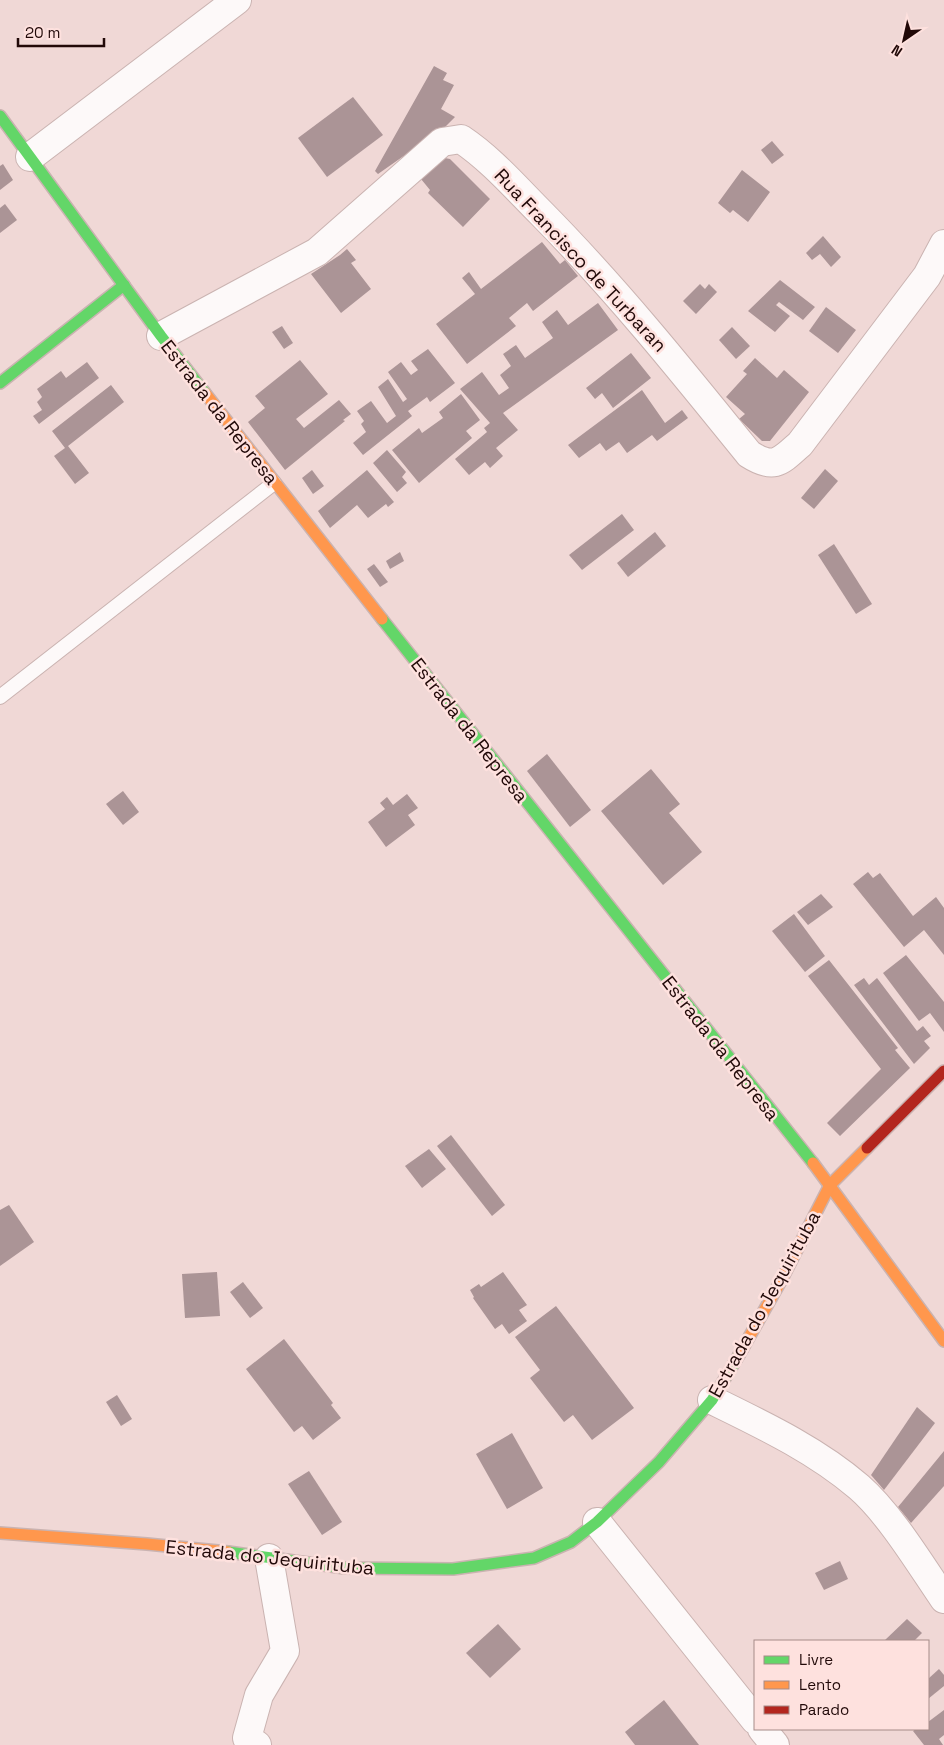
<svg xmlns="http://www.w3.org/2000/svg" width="944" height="1745" font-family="'Space Grotesk',sans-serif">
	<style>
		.building { fill: #ab9496 }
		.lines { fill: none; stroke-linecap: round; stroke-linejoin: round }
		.lane-casing { stroke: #cab3b1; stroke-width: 16 }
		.street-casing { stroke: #cab3b1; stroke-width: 30 }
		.fast-casing { stroke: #cab3b1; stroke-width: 14 }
		.slow-casing { stroke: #cab3b1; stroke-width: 14 }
		.jam-casing { stroke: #cab3b1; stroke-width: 14 }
		.lane { stroke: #fdf9f9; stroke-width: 14 }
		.street { stroke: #fdf9f9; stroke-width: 28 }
		.fast { stroke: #63d668; stroke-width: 11 }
		.slow { stroke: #ff974d; stroke-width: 11 }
		.jam { stroke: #b3261e; stroke-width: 11 }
		.labels { text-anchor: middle; stroke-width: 5; stroke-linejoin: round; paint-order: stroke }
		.street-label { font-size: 19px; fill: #210908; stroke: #fee1de }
	</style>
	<rect width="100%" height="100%" fill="#f0d8d6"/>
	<!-- building -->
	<g class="building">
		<polygon points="434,66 447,73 443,80 454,85 441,109 455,117 445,127 378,174 375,171"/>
		<polygon points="353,97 383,135 327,177 298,138"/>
		<polygon points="772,141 784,155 772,164 761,150"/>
		<polygon points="445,158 450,159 490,199 463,227 428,193 430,190 421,179"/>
		<polygon points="3,164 13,180 0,190 0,166"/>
		<polygon points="742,170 770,192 748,222 733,210 730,213 718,203"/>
		<polygon points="5,204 17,220 0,233 0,208"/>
		<polygon points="823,236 841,257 831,267 820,254 812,260 806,253"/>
		<polygon points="542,242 560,264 565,260 578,276 533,311 527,303 509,318 516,326 467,364 436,324 475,294 462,278 469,272 481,289"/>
		<polygon points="347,249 356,260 351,263 371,289 341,313 311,274 340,255"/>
		<polygon points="780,280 815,307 803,320 779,302 776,305 790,316 775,332 748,311"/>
		<polygon points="700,284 705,289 709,284 717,292 696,314 683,301"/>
		<polygon points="598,303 618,330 503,413 518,430 496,448 503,456 490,468 485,462 469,475 455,459 487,432 484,428 490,423 460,389 482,372 499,395 509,388 500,375 511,366 503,354 516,345 525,358 553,338 542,322 557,310 568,325"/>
		<polygon points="826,307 856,330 838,353 809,331"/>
		<polygon points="282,326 293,343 284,349 272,332"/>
		<polygon points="732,327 750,346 736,359 719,340"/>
		<polygon points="428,349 455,383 430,402 427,397 408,411 412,416 363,455 353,443 366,432 361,424 364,421 357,411 371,401 387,423 396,416 378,387 388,379 403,402 407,399 388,372 401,362 411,375 418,370 411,361"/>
		<polygon points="631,353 651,378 613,408 602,393 595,399 586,388"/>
		<polygon points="755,358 777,378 784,370 809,392 770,441 762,441 739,419 745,414 726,397 747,374 743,371"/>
		<polygon points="300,360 328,394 296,419 304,428 339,400 351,414 343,420 345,421 285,470 248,422 265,408 255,396"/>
		<polygon points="87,362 99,378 39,424 33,416 42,410 37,402 42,397 37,389 61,371 66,378"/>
		<polygon points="111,385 124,402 68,446 89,473 75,484 54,456 65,448 52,431"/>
		<polygon points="642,390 665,423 682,410 688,418 657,441 652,435 627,453 619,442 606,451 600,443 579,458 568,445"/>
		<polygon points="461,394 480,420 466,431 472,438 419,483 392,450 419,428 422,433 443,418 439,412"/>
		<polygon points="387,450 406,472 402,477 407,483 397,492 373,463"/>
		<polygon points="825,469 838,481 814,509 801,498"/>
		<polygon points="312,470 324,486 313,494 302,478"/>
		<polygon points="367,470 394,502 388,507 386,504 368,518 357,505 330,528 318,511"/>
		<polygon points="622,514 634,530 582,570 569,555"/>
		<polygon points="655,532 666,546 628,577 617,563"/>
		<polygon points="834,544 872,604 856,614 818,555"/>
		<polygon points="400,552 404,561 390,569 386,561"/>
		<polygon points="374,564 388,582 380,587 367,569"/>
		<polygon points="547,754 591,810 570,827 527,771"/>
		<polygon points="651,769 680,804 669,813 702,852 663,885 601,811"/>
		<polygon points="123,791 139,812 123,825 106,804"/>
		<polygon points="407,794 418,808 408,815 415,825 386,847 368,822 385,809 380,803 387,797 393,805"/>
		<polygon points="868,872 873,878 880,873 913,916 936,897 944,908 944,955 924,930 904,947 853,884"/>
		<polygon points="821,894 833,907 808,925 797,912"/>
		<polygon points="794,914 825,956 805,972 772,931"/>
		<polygon points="906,955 944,1002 944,1032 930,1013 919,1021 883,973"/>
		<polygon points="829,960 898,1048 895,1050 910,1068 840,1136 827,1123 881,1069 808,976"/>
		<polygon points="864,978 869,985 877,978 917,1031 923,1026 931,1036 924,1041 930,1048 914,1064 854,985"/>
		<polygon points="451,1135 505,1205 492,1216 437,1146"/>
		<polygon points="429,1149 446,1169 422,1188 405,1166"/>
		<polygon points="9,1205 34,1242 0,1266 0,1210"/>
		<polygon points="217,1272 220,1316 185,1318 182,1274"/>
		<polygon points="503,1272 527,1305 519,1310 527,1321 509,1334 502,1324 495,1329 473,1298 474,1297 470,1290 479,1284 481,1287"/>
		<polygon points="243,1282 263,1308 250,1318 230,1292"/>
		<polygon points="556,1306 634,1408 592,1440 573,1415 564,1422 530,1378 540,1370 515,1337"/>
		<polygon points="284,1339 333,1403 331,1405 341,1418 313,1440 302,1426 294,1432 246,1369"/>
		<polygon points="117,1395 132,1419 121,1426 106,1402"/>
		<polygon points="917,1407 935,1423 884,1490 871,1475"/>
		<polygon points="512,1433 543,1488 507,1509 476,1454"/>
		<polygon points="944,1451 944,1486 911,1523 898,1507"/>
		<polygon points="309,1471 342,1522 322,1535 288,1484"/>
		<polygon points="840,1561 848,1579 824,1590 815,1573"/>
		<polygon points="907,1619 922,1633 914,1641 884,1641"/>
		<polygon points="498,1624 521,1649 490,1678 466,1653"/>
		<polygon points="939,1669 944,1675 944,1686 928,1699 928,1679"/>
		<polygon points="664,1700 699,1745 635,1745 625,1732"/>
		<polygon points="944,1710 944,1735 939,1739 943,1745 924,1745 913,1731 916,1729 928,1729 928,1722"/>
	</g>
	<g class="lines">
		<defs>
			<polyline id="lane" points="0,697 274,483"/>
			<g id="street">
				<polyline points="30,157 237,0"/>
				<path d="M 161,336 L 317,252 L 442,142 L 461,139 C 491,159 516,188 541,213 C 616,289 682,371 749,454 C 774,470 780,462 800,444 L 927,276 L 944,244"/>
				<path d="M 712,1400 C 763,1425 816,1450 859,1487 C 890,1514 920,1564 944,1599"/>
				<polyline points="597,1522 755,1720"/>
				<polyline points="762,1729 775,1745"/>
				<polyline points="257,1745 247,1738 259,1695 285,1651 269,1558"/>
			</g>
			<g id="fast">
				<polyline points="0,116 161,336 205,393"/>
				<polyline points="0,383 124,285"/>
				<polyline points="382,619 813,1163"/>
				<polyline points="228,1552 345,1568 453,1569 534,1558 571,1542 597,1522 659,1462 712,1400 739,1355"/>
			</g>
			<g id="slow">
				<polyline points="205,393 382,619"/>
				<polyline points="813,1163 944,1341"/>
				<polyline points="739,1355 782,1279 830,1185 867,1148"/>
				<polyline points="0,1533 147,1544 228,1552"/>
			</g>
			<polyline id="jam" points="867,1148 944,1071"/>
		</defs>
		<!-- lane casing -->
		<use href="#lane" class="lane-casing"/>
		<!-- street casing -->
		<use href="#street" class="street-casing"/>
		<!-- fast casing -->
		<use href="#fast" class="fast-casing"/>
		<!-- slow casing -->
		<use href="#slow" class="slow-casing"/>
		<!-- jam casing -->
		<use href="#jam" class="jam-casing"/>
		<!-- lane -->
		<use href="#lane" class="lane"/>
		<!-- street -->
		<use href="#street" class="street"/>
		<!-- fast -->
		<use href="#fast" class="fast"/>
		<!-- slow -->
		<use href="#slow" class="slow"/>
		<!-- jam -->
		<use href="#jam" class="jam"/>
	</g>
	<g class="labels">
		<!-- street labels -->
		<g class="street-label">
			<text transform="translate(581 260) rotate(47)" y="7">Rua Francisco de Turbaran</text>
			<text transform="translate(220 412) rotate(52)" y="7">Estrada da Represa</text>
			<text transform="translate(470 730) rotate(52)" y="7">Estrada da Represa</text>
			<text transform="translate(721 1048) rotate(52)" y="7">Estrada da Represa</text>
			<text transform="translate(764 1304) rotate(-61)" y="7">Estrada do Jequirituba</text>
			<text transform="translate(270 1557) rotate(6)" y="7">Estrada do Jequirituba</text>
		</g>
	</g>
	<!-- legend -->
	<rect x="754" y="1640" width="175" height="90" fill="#fee1de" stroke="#a68b88"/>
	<rect x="764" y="1656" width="25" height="8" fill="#63d668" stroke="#a68b88"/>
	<text x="799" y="1665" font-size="15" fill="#210908">Livre</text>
	<rect x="764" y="1681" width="25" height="8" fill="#ff974d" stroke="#a68b88"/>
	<text x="799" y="1690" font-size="15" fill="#210908">Lento</text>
	<rect x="764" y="1706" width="25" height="8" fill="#b3261e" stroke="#a68b88"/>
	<text x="799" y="1715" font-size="15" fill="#210908">Parado</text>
	<!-- north arrow -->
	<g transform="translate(904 40) rotate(214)" stroke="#fee1de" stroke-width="4" paint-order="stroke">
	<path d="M0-4L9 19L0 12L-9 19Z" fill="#210908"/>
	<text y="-8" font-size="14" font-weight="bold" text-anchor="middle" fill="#210908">N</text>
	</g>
	<!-- scale -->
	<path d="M18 38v8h86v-8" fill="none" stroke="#210908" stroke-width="2.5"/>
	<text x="25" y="38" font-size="15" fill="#210908" stroke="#fee1de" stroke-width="4" paint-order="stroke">20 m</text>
</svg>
